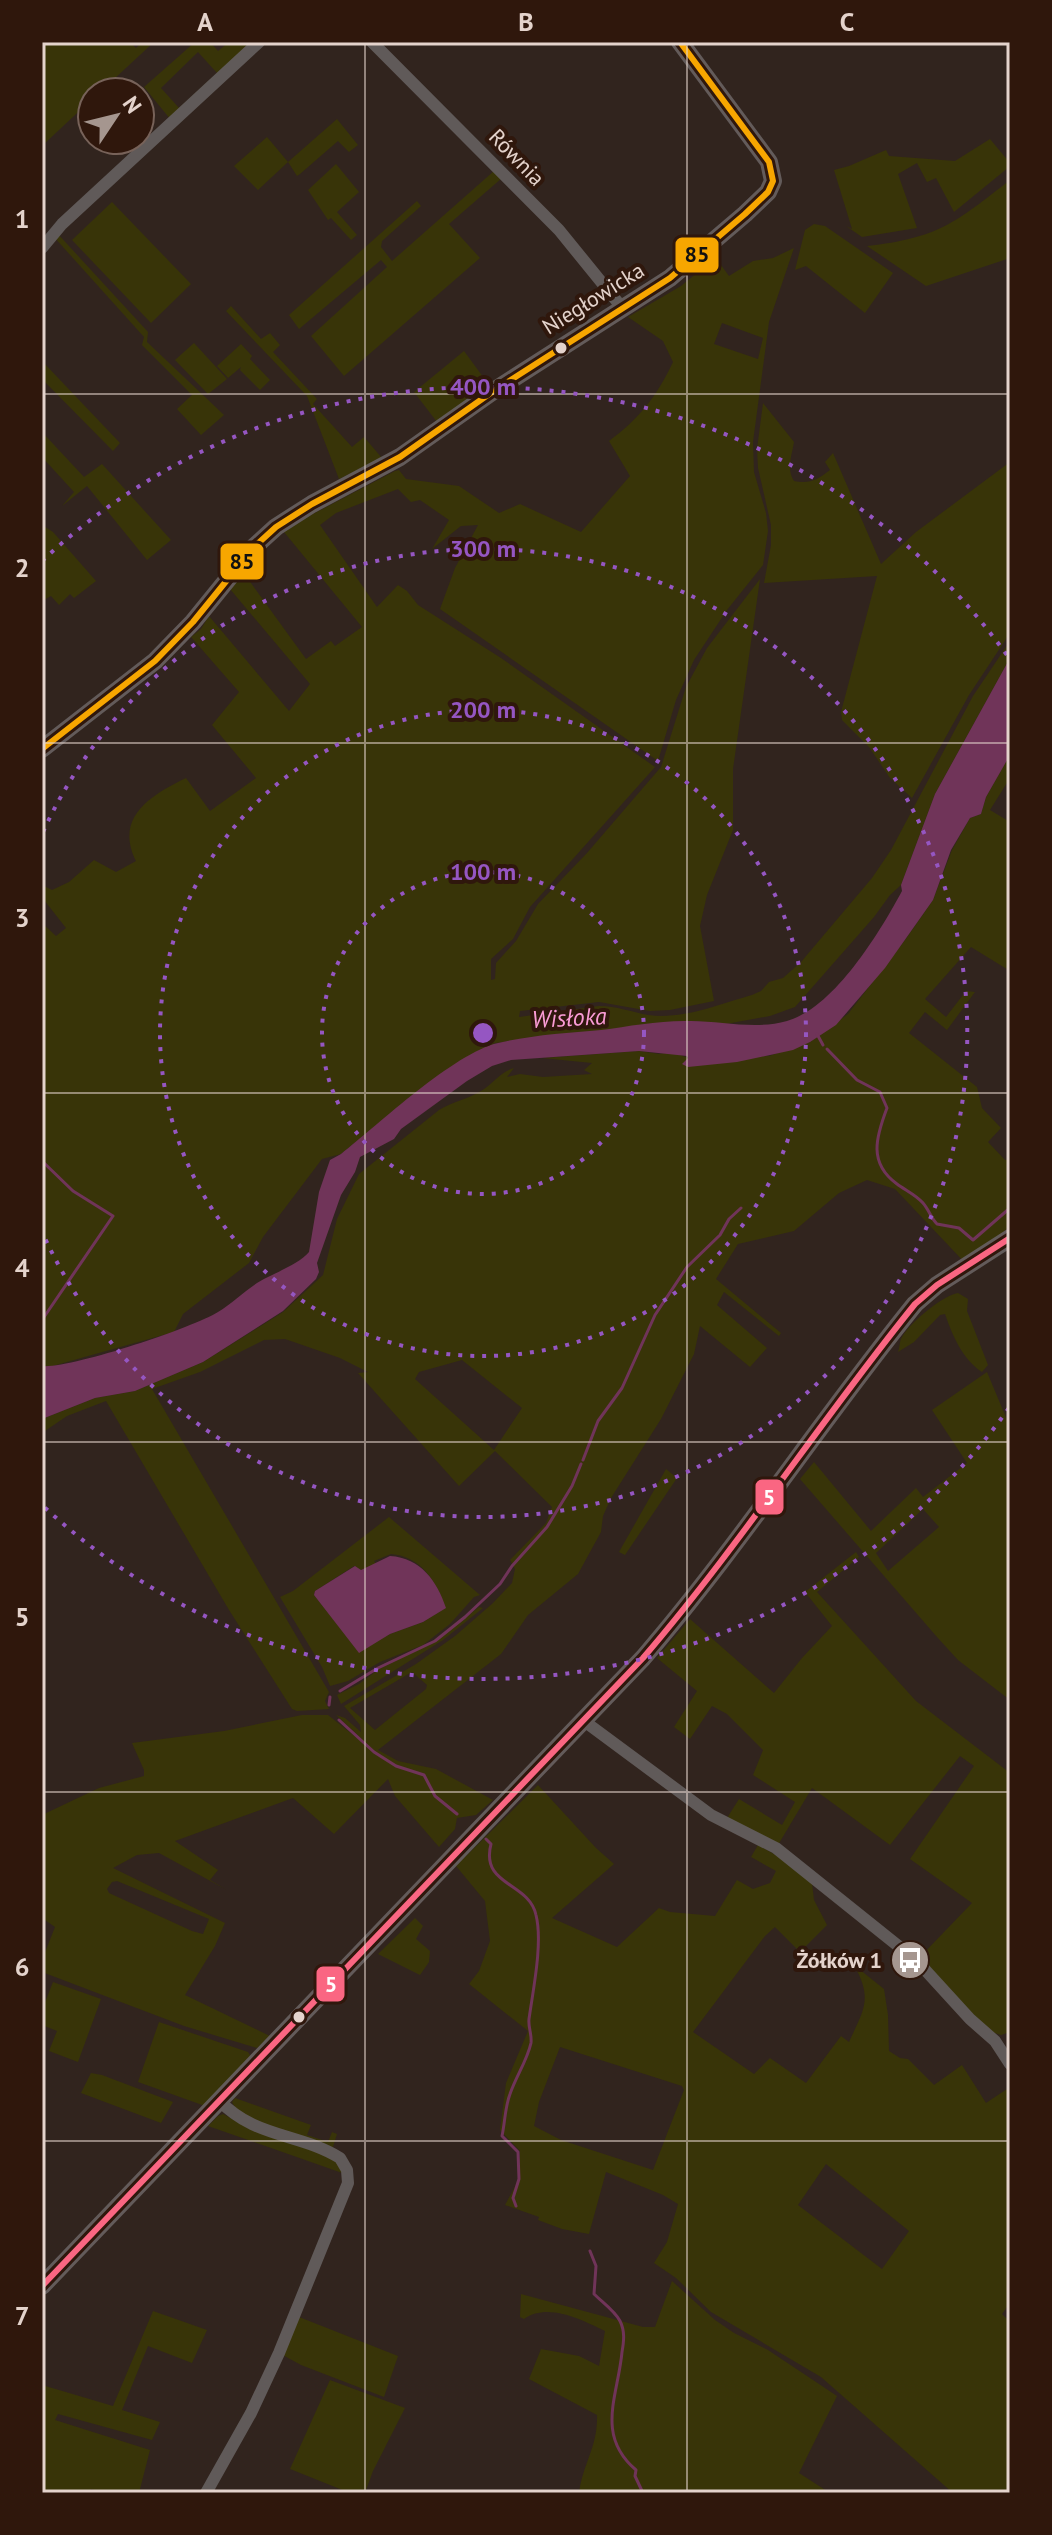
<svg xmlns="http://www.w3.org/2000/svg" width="1052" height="2535" font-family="'PT Sans',sans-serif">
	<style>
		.green { fill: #383408; fill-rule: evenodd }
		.water { fill: #703459 }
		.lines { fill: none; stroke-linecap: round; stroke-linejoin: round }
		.stream { stroke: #703459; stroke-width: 3 }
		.street { stroke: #605a59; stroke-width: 12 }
		.secondary { stroke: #635b5a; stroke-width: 18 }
		.bus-1-casing { stroke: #2f170c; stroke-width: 12 }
		.bus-2-casing { stroke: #2f170c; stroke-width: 12 }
		.bus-1 { stroke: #f7a600; stroke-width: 6 }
		.bus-2 { stroke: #fa6682; stroke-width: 6 }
		.grid { fill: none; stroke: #e4d3cc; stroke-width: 2; stroke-opacity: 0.55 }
		.ring { fill: none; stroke: #9556c2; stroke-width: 4; stroke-dasharray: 4 8 }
		.bus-dot { fill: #e4d3cc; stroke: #2f170c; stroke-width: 3 }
		.labels { text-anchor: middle; stroke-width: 8; stroke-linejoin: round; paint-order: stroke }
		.street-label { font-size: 22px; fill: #e4d3cc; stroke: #2f170c }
		.poi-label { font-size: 22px; font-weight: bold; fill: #e4d3cc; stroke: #2f170c; text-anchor: end }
		.water-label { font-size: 24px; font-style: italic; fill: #fa9bd5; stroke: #2f170c }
		.centre { fill: #9556c2; stroke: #2f170c; stroke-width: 4 }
		.ring-label { font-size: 24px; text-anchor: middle; font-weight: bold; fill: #9556c2; stroke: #2f170c; stroke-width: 8; stroke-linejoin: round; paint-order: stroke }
		.line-badge { stroke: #2f170c; stroke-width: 3 }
		.badge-label { font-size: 22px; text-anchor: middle; font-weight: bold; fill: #fff }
		.pale-badge-label { font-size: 22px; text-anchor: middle; font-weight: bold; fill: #111 }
		.neatline { fill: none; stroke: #e4d3cc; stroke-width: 3 }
		.grid-label { font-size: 26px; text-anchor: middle; font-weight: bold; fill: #e4d3cc }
	</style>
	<rect width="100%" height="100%" fill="#31241e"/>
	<!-- green -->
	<g class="green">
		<polygon points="42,42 130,42 136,48 142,42 154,42 100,92 92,92 92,99 42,146"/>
		<path d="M 195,42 L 210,42 L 218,51 L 229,42 L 244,42 L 249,47 L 171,120 L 144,87 ZM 198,52 L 217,73 L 179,108 L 161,88 Z"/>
		<polygon points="337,119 358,145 349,152 338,141 300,174 297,176 288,162 258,190 234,166 267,137 288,162"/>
		<polygon points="990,139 1010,163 1009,167 954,212 936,178 927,182 917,163 898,174 917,228 862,237 846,226 852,229 834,170 849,166 886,150 889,156 955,161"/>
		<polygon points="336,164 359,192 337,212 357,235 351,240 331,218 328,220 308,190"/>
		<polygon points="494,171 502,178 449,224 480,258 344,376 311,336 387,267 381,260 299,329 289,315 417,201 421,206 382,241 381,247 392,261"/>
		<path d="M 1010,180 L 1010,258 L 926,286 L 867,246 C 938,238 955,223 1010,180 Z"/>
		<polygon points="112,202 191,284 151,323 72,240"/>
		<polygon points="814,224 825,226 893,273 865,313 806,266 795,270 805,230"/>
		<polygon points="57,233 148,332 147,342 224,415 201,435 177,409 192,395 142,345 144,337 54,237"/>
		<path d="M 794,248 L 769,322 L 753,442 L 754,472 L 766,513 L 768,531 L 763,565 L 727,610 L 694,660 L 676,700 L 658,761 L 440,609 L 455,568 L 478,525 L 461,526 L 432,549 L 449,520 L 420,500 L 411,502 L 398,489 L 336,513 L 320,525 L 377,607 L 398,585 L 407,591 L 418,605 L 501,658 L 655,767 L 530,907 L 513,939 L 491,959 L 491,980 L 495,979 L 496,963 L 516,941 L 538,904 L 587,853 L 661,767 L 686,687 L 707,648 L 760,579 L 733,769 L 733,830 L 707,895 L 700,926 L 714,1001 L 670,1010 L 650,1011 L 599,1002 L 520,1011 L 519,1017 L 599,1006 C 617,1006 631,1012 648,1015 C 682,1020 720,1004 752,995 L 761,991 L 769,982 L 783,978 L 801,962 L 872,878 L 891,850 L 973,696 L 1010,641 L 1010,658 L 935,794 L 901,885 L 890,895 L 874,917 L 795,1007 L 770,1016 L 726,1024 L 691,1021 L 495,1043 L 434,1079 L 341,1154 L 322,1159 L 263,1237 L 249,1263 L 183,1314 L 174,1332 L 49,1367 L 42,1366 L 42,923 L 56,936 L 66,928 L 44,900 L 42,885 L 52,890 L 69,882 L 94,860 L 116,872 L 136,861 C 114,817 151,795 186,778 L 210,811 L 256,778 L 212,725 L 239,692 L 191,637 L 201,629 L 209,616 L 289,711 L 310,684 L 230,589 L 243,572 L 306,659 L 331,641 L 335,646 L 362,627 L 284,532 L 313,514 L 395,471 L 399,470 L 406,479 L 459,486 L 499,513 L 520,504 L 581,532 L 630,476 L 609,441 C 639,419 657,396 673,362 L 663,341 L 628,317 L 681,286 L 709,263 L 721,265 L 729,276 L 753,261 L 773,258 ZM 722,323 L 763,338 L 758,359 L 714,344 Z"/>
		<polygon points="231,306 261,339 270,333 280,345 273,352 317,399 313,404 352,447 364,437 382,458 339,479 307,396 226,311"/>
		<polygon points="194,343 227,379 208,394 175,360"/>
		<polygon points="241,344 252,356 250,359 270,380 260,390 240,370 241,367 228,378 217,366"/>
		<polygon points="464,351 489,385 437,422 414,392"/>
		<polygon points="42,361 120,443 113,451 42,379"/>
		<path d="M 763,403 L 794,442 C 792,455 786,469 794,481 C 810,484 817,480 830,470 L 825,462 L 833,453 L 881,564 L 916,532 L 1010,462 L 1010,633 L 969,695 L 912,798 L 890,778 L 869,747 L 842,720 L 841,712 L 877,576 L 764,583 L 771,545 L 771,525 L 758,468 L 757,449 Z"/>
		<polygon points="42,432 84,477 102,464 171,540 147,560 87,486 62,506 74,492 42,457"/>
		<polygon points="42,525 53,532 96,581 74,598 70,594 59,605 51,596 42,601"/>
		<path d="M 1010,755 L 1010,778 L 990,810 L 1010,822 L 1010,971 L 971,947 L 925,999 L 946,1017 L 966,991 L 975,992 L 947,1030 L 925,1012 L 909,1033 L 977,1087 L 982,1108 L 1001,1128 L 988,1142 L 1005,1160 L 1010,1159 L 1010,1226 L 967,1265 L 895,1189 L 867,1180 L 839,1193 L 794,1231 L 738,1244 L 716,1279 L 781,1333 L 779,1336 L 724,1292 L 717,1305 L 767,1348 L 750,1367 L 700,1326 L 694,1354 L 661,1419 L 611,1498 L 603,1516 L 601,1532 L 578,1574 L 528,1615 L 501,1654 L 378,1750 L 398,1761 L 436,1769 L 493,1800 L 476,1815 L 457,1818 L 455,1829 L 439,1847 L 395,1796 L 388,1779 L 334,1834 L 293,1798 L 175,1841 L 218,1870 L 210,1880 L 227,1890 L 159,1853 L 137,1855 L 113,1868 L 225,1923 L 215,1946 L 185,1995 L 270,2036 L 257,2048 L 184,2026 L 42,1972 L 42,1960 L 55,1927 L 42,1918 L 42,1815 L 99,1788 L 144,1776 L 144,1770 L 132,1743 L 224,1731 L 302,1715 L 328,1715 L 362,1742 L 362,1739 L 336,1715 L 345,1718 L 361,1732 L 360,1725 L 344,1706 L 416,1664 L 455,1636 L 493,1603 L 512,1583 L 515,1569 L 510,1560 L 546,1523 L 552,1507 L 495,1451 L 459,1486 L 358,1373 L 368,1372 L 340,1358 L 285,1339 L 264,1340 L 200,1372 L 152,1389 L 329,1692 L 325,1701 L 329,1709 L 297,1711 L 292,1709 L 229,1610 L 106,1401 L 67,1416 L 42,1433 L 42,1419 L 95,1398 L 135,1391 L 203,1362 L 283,1312 L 323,1275 L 337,1219 L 359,1174 L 439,1110 C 452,1102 468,1099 481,1091 C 493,1084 500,1072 514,1068 L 507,1077 L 520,1074 L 543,1077 L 592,1074 L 584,1070 L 592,1063 L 542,1058 L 639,1051 L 659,1054 L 672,1052 L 688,1058 L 769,1056 L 810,1042 L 848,1014 L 905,940 L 933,900 L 952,850 L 970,818 L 981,814 L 986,797 ZM 462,1360 L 522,1408 L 494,1450 L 415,1379 L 419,1372 ZM 412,1672 L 427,1685 L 426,1689 L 375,1730 L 350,1708 ZM 117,1881 L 209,1919 L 203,1934 L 192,1931 L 109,1893 L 107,1889 L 112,1882 Z"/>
		<path d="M 958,1293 L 968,1299 L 967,1311 L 988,1365 L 982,1372 C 962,1359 952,1334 945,1314 L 940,1315 L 914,1342 L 898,1352 C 899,1350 900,1340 901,1339 C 908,1324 943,1295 958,1293 Z"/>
		<path d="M 987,1372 L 1010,1427 L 1010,1700 L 958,1660 L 937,1637 L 800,1479 L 814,1462 L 871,1531 L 916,1488 L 923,1497 L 967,1463 L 932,1410 ZM 923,1509 L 939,1527 L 888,1571 L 876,1553 Z"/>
		<polygon points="666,1469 677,1478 625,1555 619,1552"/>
		<path d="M 389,1517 L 480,1595 L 474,1597 L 450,1624 L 423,1645 L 380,1662 L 348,1681 L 330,1686 L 322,1667 L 280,1597 L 293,1591 ZM 391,1554 C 420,1556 437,1581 445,1608 L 423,1622 L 390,1634 L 359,1652 L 314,1595 L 315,1591 L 354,1566 L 361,1570 L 376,1564 L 374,1561 Z"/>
		<polygon points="856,1552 859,1557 817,1592 916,1701 1010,1773 1010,2032 1001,2035 989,2031 919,1958 972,1903 910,1859 974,1766 960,1756 890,1845 812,1788 778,1845 727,1818 739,1799 782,1825 795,1802 753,1775 763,1750 727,1714 712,1706 690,1739 674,1727 697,1691 657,1658 690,1619 774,1693 802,1658 832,1626 805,1592"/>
		<polygon points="479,1607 483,1608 443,1640 341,1704 337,1695 359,1684 379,1669 432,1643"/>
		<path d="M 538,1785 L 596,1848 L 614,1864 L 552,1918 L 617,1947 L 659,1908 L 670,1912 L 715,1916 L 737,1880 L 753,1889 L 770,1883 L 776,1871 L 751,1857 L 758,1845 L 779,1857 L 812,1883 L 814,1900 L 827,1925 L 800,1952 L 775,1927 L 765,1936 L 693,2032 L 754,2074 L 770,2058 L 806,2083 L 841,2036 L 849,2042 C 864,2009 873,1999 854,1965 L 884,1989 L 888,2015 L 889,2051 L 900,2058 L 908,2059 L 934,2085 L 962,2065 L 986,2103 L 1010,2087 L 1010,2303 L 1002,2314 L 1010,2322 L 1010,2493 L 953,2493 L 821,2377 L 711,2312 L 676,2278 L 654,2263 L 667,2242 L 678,2204 L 663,2195 L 606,2172 L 589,2234 L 562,2229 L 538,2220 L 539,2217 L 505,2205 L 519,2179 L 520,2151 L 500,2130 L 506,2083 L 528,2031 L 469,1984 L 479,1971 L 490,1941 L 485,1901 L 456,1866 ZM 560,2047 L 682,2086 L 684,2090 L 653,2170 L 561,2140 L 534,2126 L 539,2102 ZM 826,2164 L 909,2231 L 882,2269 L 798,2205 Z"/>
		<polygon points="415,1918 423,1926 416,1939 430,1951 429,1962 420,1975 378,1954"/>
		<polygon points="53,1982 101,1999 78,2062 49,2051 57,2031 42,2025 42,2010"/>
		<polygon points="159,2022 248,2052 251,2057 205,2106 138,2082"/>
		<polygon points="91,2073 102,2075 173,2102 161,2123 81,2093"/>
		<path d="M 235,2098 L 311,2125 L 307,2135 L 328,2142 L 332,2132 L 337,2134 L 332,2150 C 305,2141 244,2128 232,2102 Z"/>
		<polygon points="223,2114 249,2128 334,2157 345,2174 208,2126 218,2116"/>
		<path d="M 672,2281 L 715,2320 L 734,2333 L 768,2350 L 837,2396 L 799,2473 L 830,2493 L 579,2493 C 583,2463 598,2447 597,2415 L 529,2379 L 541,2349 L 579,2356 L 599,2366 L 605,2331 C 582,2320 548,2302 524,2319 L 520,2317 L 521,2294 L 643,2327 L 655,2327 Z"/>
		<polygon points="153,2311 207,2330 192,2363 148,2346 122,2410 160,2422 152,2440 58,2414 55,2420 150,2450 139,2493 103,2493 91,2489 91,2493 42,2493 42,2385 113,2406"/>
		<polygon points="294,2315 398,2356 384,2397 301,2365 279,2353"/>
		<polygon points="330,2380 405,2408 373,2471 365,2493 350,2493 290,2469"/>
	</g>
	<!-- water -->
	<g class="water">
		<path d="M 1010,658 L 1010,755 L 986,797 L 981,814 L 970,818 L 951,850 L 933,900 L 885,968 L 836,1025 L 810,1042 L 793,1050 L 737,1062 L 688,1067 L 682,1064 L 688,1058 L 687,1056 L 639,1051 L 511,1060 L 492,1066 L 467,1081 L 401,1129 L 394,1139 L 360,1157 L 355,1172 L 341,1195 L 317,1263 L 319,1272 L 316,1279 L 283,1311 L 203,1362 L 135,1391 L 95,1398 L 42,1419 L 42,1366 C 70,1369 192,1328 218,1312 C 235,1302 250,1285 268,1277 C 280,1271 301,1262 309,1252 L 319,1192 L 330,1160 L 341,1154 C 379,1124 454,1053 498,1043 C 532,1035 567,1033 601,1030 C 630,1026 661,1020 691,1021 C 723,1021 755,1030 787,1021 C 834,1008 880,932 902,891 L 901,885 L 935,794 Z"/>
		<path d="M 390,1556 C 421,1558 437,1581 446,1608 L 423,1622 L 390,1634 L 359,1653 L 314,1595 L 315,1591 L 355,1566 L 361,1570 Z"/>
	</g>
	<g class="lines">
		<!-- stream -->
		<g class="stream">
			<polyline points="817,1034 823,1045"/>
			<path d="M 827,1049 L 857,1080 L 880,1092 L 887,1108 C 876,1137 868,1163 897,1184 C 905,1190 916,1195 923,1203 C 929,1210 931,1218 937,1224 L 959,1228 L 973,1240 L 1010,1208"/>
			<polyline points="42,1161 73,1191 113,1216 42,1320"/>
			<polyline points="583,1460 598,1421 622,1388 655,1315 687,1267 720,1235 729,1219 741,1208"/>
			<polyline points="340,1691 378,1668 435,1641 465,1617 500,1584 512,1566 547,1527 572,1486 581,1464"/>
			<polyline points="329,1705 330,1697"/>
			<polyline points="339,1720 374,1752 396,1766 424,1775 435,1796 457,1814"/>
			<path d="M 486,1839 L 491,1844 C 480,1886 529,1882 536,1915 C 543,1943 533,1990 529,2019 C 528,2027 532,2034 531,2043 C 527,2061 516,2076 510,2094 C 505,2107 505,2122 502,2136 L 518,2152 L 519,2179 L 513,2198 L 516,2206"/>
			<path d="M 590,2251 L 596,2266 L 594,2294 C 602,2302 615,2311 620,2321 C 625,2331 624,2341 622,2352 C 618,2396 595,2435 636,2470 L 635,2476 L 643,2493"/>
		</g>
		<!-- street -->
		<g class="street">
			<polyline points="372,42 559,230 624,310"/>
			<polyline points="42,248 62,224 259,42"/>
			<polyline points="584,1721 711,1815 776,1848 917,1961 970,2019 995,2041 1010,2064"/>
			<path d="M 206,2493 L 251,2413 L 279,2353 L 348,2183 L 347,2170 L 340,2158 C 300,2133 254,2138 219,2100"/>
		</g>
		<!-- secondary -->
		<g class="secondary">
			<polyline points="42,749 155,661 193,622 254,547 276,527 312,504 400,457 492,392 670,278 745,214 768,192 773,181 769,162 680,42"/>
			<path d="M 42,2286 L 643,1658 C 740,1545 821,1420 915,1304 L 937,1285 L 1010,1238"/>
		</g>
		<defs>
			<polyline id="bus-1" points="42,749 155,661 193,622 254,547 276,527 312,504 400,457 492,392 670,278 745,214 768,192 773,181 769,162 680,42"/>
			<path id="bus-2" d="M 42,2286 L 643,1658 C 740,1545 821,1420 915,1304 L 937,1285 L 1010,1238"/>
		</defs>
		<!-- bus-1 casing -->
		<use href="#bus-1" class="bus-1-casing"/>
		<!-- bus-2 casing -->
		<use href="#bus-2" class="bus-2-casing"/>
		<!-- bus-1 -->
		<use href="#bus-1" class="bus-1"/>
		<!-- bus-2 -->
		<use href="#bus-2" class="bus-2"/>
	</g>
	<!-- grid -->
	<path class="grid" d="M 365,42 L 365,2493M 687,42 L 687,2493M 42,394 L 1010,394M 42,743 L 1010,743M 42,1093 L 1010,1093M 42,1442 L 1010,1442M 42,1792 L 1010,1792M 42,2141 L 1010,2141"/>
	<!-- distance rings -->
	<g class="ring">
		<circle cx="483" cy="1033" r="161"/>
		<circle cx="483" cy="1033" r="323"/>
		<path d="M43 832A484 484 0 1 1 43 1234"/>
		<path d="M1009 1408A646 646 0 0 1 42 1505M42 561A646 646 0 0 1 1009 658"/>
	</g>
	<!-- icons -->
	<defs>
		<symbol id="bus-disc" viewBox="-11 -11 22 22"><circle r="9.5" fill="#a5968f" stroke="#2f170c"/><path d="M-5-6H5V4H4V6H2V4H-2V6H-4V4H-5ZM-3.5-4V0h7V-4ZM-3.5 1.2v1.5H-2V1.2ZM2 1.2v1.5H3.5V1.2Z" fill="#fff"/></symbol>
	</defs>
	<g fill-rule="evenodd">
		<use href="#bus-disc" x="888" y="1938" width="44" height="44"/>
	</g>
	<!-- markers -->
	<g class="bus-dot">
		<circle cx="561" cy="348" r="7"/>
		<circle cx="299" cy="2017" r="7"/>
	</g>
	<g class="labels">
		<!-- street labels -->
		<g class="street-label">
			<text transform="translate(517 157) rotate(46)" y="8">Równia</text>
			<text transform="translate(593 298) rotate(-32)" y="8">Niegłowicka</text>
		</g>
		<!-- poi labels -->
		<g class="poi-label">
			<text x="882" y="1968">Żółków 1</text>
		</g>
		<!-- water labels -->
		<g class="water-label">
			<text transform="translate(569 1018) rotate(-3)" y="8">Wisłoka</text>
		</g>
	</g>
	<circle cx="483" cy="1033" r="12" class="centre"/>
	<g class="ring-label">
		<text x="483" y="395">400 m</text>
		<text x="483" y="557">300 m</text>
		<text x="483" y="718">200 m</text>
		<text x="483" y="880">100 m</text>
	</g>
	<g class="line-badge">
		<rect x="674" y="236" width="46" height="38" rx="8" fill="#f7a600"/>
		<rect x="219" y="542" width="46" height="39" rx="8" fill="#f7a600"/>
		<rect x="754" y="1478" width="31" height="38" rx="8" fill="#fa6682"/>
		<rect x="315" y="1965" width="31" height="38" rx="8" fill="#fa6682"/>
	</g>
	<g class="badge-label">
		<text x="769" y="1505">5</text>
		<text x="331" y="1992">5</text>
	</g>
	<g class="pale-badge-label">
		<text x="697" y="262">85</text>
		<text x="242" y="569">85</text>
	</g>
	<!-- border -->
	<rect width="1052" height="2535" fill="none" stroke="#2f170c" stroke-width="88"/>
	<!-- north arrow -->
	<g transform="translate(116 116) rotate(55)"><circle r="38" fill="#2f170c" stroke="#776259" stroke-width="2"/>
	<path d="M0-6L14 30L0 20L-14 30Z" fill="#a5968f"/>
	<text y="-12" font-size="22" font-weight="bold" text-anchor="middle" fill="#e4d3cc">N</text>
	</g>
	<rect x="44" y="44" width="964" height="2447" class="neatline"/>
	<g class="grid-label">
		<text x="205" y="31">A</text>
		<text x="526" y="31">B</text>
		<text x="847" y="31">C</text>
		<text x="22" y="228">1</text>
		<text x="22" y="577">2</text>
		<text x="22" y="927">3</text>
		<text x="22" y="1277">4</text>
		<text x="22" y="1626">5</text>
		<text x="22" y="1976">6</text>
		<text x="22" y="2325">7</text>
	</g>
</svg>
